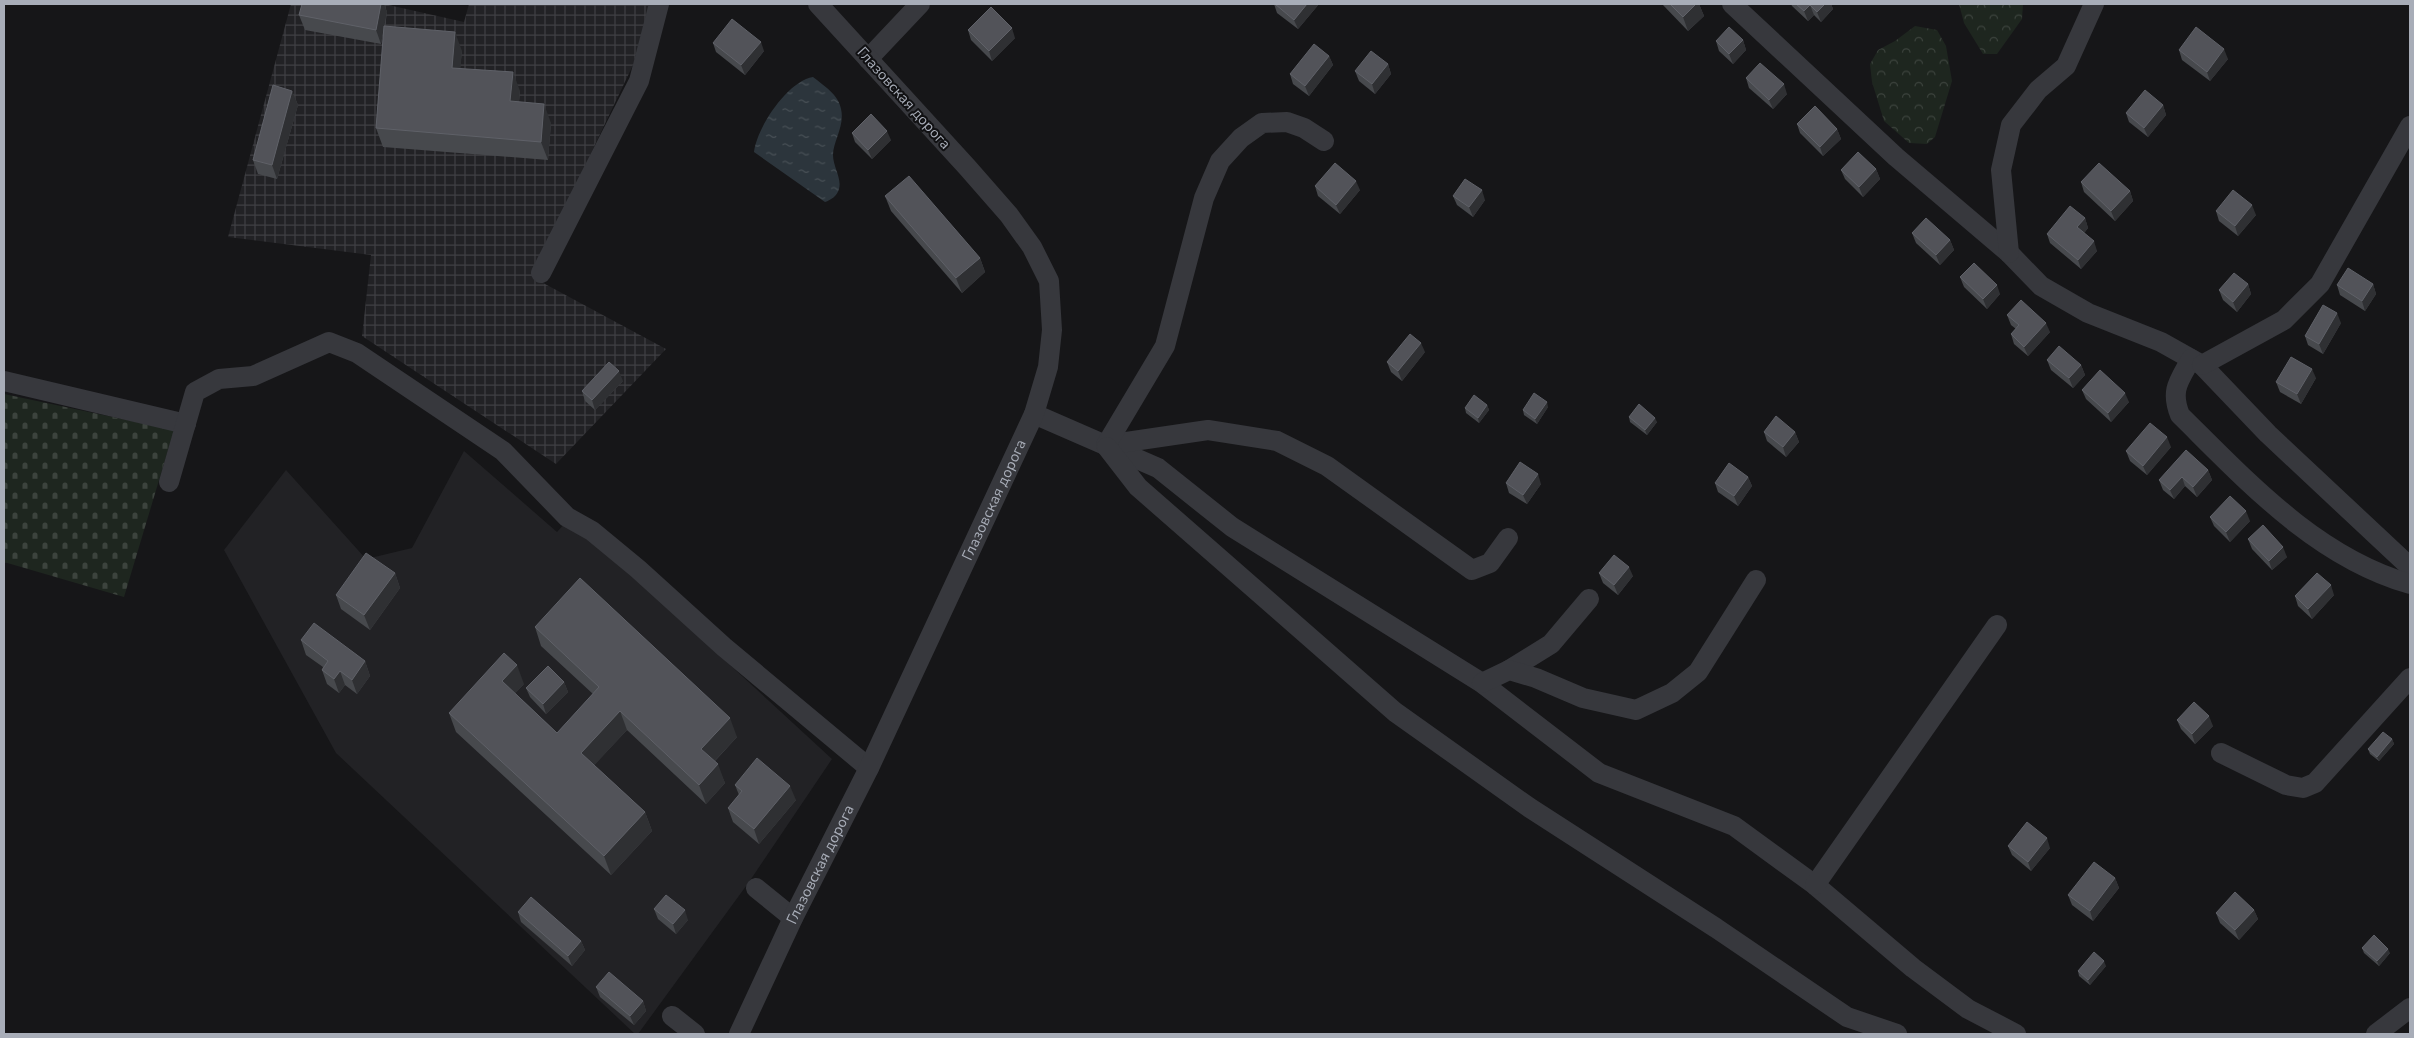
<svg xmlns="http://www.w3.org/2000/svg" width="2414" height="1038" font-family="'Nunito Sans',sans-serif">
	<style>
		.built { fill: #222225 }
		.industrial { fill: url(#industrial-grid) }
		.forest { fill: url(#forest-crowns) }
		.cemetery { fill: url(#cemetery-stones) }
		.water { fill: url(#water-ripples) }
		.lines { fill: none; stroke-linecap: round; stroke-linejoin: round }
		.minor { stroke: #37383d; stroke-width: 20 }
		.wall { fill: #47494d }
		.shaded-wall { fill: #2f3033 }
		.building { fill: #525359; stroke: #5f6168 }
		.labels { text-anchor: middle; stroke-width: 4; stroke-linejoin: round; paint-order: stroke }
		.street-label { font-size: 15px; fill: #a8adb8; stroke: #111113 }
	</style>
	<defs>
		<pattern id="industrial-grid" width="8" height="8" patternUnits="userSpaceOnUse" patternTransform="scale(1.25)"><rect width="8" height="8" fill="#222225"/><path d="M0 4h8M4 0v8" fill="none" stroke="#3f3f43"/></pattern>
		<pattern id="forest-crowns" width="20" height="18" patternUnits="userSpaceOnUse" patternTransform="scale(1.25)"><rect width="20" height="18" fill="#1e261f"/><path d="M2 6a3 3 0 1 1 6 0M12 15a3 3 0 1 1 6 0" fill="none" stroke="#3c433d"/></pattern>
		<pattern id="cemetery-stones" width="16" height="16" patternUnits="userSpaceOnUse" patternTransform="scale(1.25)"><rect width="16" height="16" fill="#1e261f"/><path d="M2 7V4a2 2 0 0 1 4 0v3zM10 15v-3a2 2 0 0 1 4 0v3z" fill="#3c433d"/></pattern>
		<pattern id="water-ripples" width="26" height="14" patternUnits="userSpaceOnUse" patternTransform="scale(1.25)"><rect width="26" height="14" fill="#2c353c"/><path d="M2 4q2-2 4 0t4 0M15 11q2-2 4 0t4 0" fill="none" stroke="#485056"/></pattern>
	</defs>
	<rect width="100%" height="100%" fill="#161618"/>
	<!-- built -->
	<polygon class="built" points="464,451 557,532 566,522 601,546 832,759 749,882 638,1034 635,1034 336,753 224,550 286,470 366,559 412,548"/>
	<!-- industrial -->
	<polygon class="industrial" points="291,4 384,4 464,22 469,4 650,4 633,65 532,277 666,349 556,464 362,336 371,255 228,237"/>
	<!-- forest -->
	<g class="forest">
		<polygon points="1959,4 2023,4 2022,19 1997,54 1983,54 1964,23"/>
		<polygon points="1915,26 1937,30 1946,46 1952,81 1935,137 1927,144 1909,143 1884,121 1872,82 1870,64 1878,50 1895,41"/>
	</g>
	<!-- cemetery -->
	<polygon class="cemetery" points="4,394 174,430 124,597 4,562"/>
	<!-- water -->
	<path class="water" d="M 813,77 C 823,85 839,95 841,109 C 845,126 833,141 833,155 C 833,167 842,178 839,189 C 837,196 831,200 825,202 L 754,152 C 757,127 788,81 813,77 Z"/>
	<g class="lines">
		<!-- minor -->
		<g class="minor">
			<polyline points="1732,4 1896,157 2009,253 2041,286 2088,313 2161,342 2202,365 2268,434 2410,567"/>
			<polyline points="868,59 920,4"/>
			<polyline points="2009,253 2001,170 2011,125 2038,90 2066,66 2094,4"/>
			<polyline points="541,273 639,81 659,4"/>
			<path d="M 2191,359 C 2179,381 2170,390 2180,415 C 2248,482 2316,557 2410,584"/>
			<polyline points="2202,365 2284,320 2320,284 2410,126"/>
			<polyline points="4,381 186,424"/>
			<polyline points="1034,414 1158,468 1232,527 1482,683 1599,773 1734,826 1815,885 1913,968 1968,1009 2016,1034"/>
			<polyline points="1106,445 1208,430 1277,441 1327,466 1472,570 1490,563 1508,538"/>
			<polyline points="1106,445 1165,346 1204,198 1220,161 1241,138 1262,123 1287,122 1304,128 1324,141"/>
			<polyline points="1107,447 1138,487 1395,712 1530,808 1716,928 1847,1017 1897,1034"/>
			<polyline points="169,482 195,392 219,379 253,376 329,342 357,353 503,451 567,517 592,531 638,569 724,647 869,768"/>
			<polyline points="1509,670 1551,644 1589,599"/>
			<polyline points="1482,683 1509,670 1536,678 1583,698 1636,710 1672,693 1698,672 1756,580"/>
			<polyline points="2221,753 2286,785 2303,788 2315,783 2410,678"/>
			<polyline points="1815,885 1997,625"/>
			<polyline points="756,888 793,918"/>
			<polyline points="672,1016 695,1034"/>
			<path id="s1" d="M 739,1034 L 793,918 L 869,768 L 1034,414 L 1048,367 L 1052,330 L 1049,281 L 1032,247 L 1009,215 L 967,167 L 818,4"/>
			<polyline points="2376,1034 2410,1008"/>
		</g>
	</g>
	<!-- wall -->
	<g class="wall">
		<polygon points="302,4 384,4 387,12 385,27 462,51 460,68 520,91 519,102 551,123 548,160 383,147 376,128 384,30 381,44 305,30 299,15"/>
		<polygon points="1274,4 1319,4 1298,29 1277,13"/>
		<polygon points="1662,4 1699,4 1704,16 1688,31"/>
		<polygon points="1791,4 1831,4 1833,9 1821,22 1814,15 1808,21 1792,6"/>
		<polygon points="968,30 1015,38 992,61 971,40"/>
		<polygon points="1743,40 1746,50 1733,64 1719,51 1716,41"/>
		<polygon points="713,43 764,51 745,75 716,52"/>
		<polygon points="2179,50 2228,59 2210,81 2182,60"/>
		<polygon points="1329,56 1333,65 1309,96 1293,84 1290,74"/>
		<polygon points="1388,64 1391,74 1375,94 1359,81 1355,71"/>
		<polygon points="1746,78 1787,94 1773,109 1749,88"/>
		<polygon points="292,91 298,105 277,179 258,174 253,160"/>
		<polygon points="2163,105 2166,115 2148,137 2129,122 2126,113"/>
		<polygon points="1797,124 1837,129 1841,139 1823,156 1800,133"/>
		<polygon points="852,133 891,140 872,159 855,142"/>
		<polygon points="1876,169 1880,179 1863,197 1845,179 1841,170"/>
		<polygon points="2081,182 2130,191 2133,201 2115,221 2084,192"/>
		<polygon points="1315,186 1360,190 1340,214 1318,196"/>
		<polygon points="885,196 980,258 985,272 962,293 891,211"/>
		<polygon points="1453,196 1485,200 1473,217 1457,205"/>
		<polygon points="2216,211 2256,215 2238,236 2219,221"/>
		<polygon points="2085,218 2088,228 2084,233 2097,251 2081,269 2050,243 2047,234"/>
		<polygon points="1912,233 1950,240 1954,250 1940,265 1916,243"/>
		<polygon points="1960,277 2000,294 1987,309 1964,287"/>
		<polygon points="2248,284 2251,294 2237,312 2223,300 2219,290"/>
		<polygon points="2373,284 2376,294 2365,311 2340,295 2337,285"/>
		<polygon points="2007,315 2050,332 2028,356 2014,344 2011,334 2016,329 2011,325"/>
		<polygon points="2341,323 2323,354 2308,345 2305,336"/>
		<polygon points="1425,352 1402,381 1391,372 1387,362"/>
		<polygon points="2047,360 2081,365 2085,375 2073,388 2051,370"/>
		<polygon points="2316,378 2301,404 2280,392 2276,382"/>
		<polygon points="623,381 595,410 585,401 582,391"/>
		<polygon points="2082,390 2129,402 2111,422 2086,399"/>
		<polygon points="1487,405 1489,410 1479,423 1466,413 1465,408"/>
		<polygon points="1548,407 1537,424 1524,415 1523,410"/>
		<polygon points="1629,417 1657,422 1647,435 1630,422"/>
		<polygon points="1764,432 1795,432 1799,442 1786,457 1767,441"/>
		<polygon points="2171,447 2147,475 2130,461 2126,451"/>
		<polygon points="2208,470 2212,480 2197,497 2185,486 2174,499 2163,490 2159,480"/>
		<polygon points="1748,477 1752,486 1738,506 1718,492 1715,483"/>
		<polygon points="1506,483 1541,484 1527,504 1509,493"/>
		<polygon points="2210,517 2250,521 2230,542 2214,526"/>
		<polygon points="2248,539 2287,557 2272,570 2252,549"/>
		<polygon points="395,573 400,588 370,630 341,609 336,595"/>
		<polygon points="1599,573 1633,576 1618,595 1603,583"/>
		<polygon points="2334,595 2312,619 2298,606 2295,596"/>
		<polygon points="535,627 737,737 715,761 725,783 706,804 627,730 594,765 645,812 652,831 611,875 456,732 449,713 524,684 515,693 557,733 593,694 541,646"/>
		<polygon points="301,640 365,661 370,676 357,694 345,685 339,693 327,684 322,670 323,667 306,655"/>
		<polygon points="564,682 568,692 546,714 530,697 526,688"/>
		<polygon points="2177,720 2213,726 2195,744 2181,729"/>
		<polygon points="2392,739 2394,744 2379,761 2370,754 2368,749"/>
		<polygon points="735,785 796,800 759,844 733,822 728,808 739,795"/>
		<polygon points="2008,846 2050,848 2031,871 2012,855"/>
		<polygon points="2115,878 2119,888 2093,921 2072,905 2068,895"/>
		<polygon points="654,909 688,920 676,934 658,919"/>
		<polygon points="2254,910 2258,919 2239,940 2220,923 2216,913"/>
		<polygon points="518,912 581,941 585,950 572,966 521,922"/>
		<polygon points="2362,948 2390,953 2379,966 2364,953"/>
		<polygon points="2106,966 2090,985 2079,976 2078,971"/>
		<polygon points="596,987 643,1001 646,1011 634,1025 600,997"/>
	</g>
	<!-- shaded-wall -->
	<g class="shaded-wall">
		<polygon points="381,4 384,4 387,12 381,44 376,30"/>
		<polygon points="1307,4 1319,4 1298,29 1294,20"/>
		<polygon points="1696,4 1699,4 1704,16 1688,31 1683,17"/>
		<polygon points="1825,4 1831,4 1833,9 1821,22 1817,12"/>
		<polygon points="1810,5 1814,15 1808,21 1804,11"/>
		<polygon points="1012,28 1015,38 992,61 989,51"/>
		<polygon points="455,32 462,51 459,86 452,68"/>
		<polygon points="1743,40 1746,50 1733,64 1729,54"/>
		<polygon points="761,42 764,51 745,75 741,65"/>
		<polygon points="2224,49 2228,59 2210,81 2207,72"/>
		<polygon points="1329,56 1333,65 1309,96 1305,86"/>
		<polygon points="1388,64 1391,74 1375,94 1372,84"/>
		<polygon points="513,72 520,91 517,120 510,101"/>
		<polygon points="1784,84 1787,94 1773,109 1769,100"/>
		<polygon points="292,91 298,105 277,179 272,165"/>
		<polygon points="544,104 551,123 548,160 541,142"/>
		<polygon points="2163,105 2166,115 2148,137 2144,128"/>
		<polygon points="1837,129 1841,139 1823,156 1820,147"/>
		<polygon points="887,131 891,140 872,159 868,150"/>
		<polygon points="1876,169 1880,179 1863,197 1859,187"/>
		<polygon points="1356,181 1360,190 1340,214 1336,205"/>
		<polygon points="1482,190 1485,200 1473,217 1469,207"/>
		<polygon points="2130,191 2133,201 2115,221 2111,211"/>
		<polygon points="2252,205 2256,215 2238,236 2235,226"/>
		<polygon points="2085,218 2088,228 2081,237 2077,227"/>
		<polygon points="1950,240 1954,250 1940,265 1936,255"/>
		<polygon points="2094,241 2097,251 2081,269 2078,260"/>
		<polygon points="980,258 985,272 962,293 956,278"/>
		<polygon points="2248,284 2251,294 2237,312 2233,302"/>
		<polygon points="2373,284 2376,294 2365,311 2362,301"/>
		<polygon points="1997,285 2000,294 1987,309 1983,299"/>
		<polygon points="2337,313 2341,323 2323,354 2319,344"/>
		<polygon points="2046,323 2050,332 2028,356 2024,347"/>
		<polygon points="1421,343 1425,352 1402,381 1398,371"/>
		<polygon points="2081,365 2085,375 2073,388 2069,378"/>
		<polygon points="2312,369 2316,378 2301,404 2297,394"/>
		<polygon points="619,371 623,381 595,410 592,400"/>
		<polygon points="2125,393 2129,402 2111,422 2108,413"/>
		<polygon points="1547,402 1548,407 1537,424 1535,419"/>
		<polygon points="1487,405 1489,410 1479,423 1478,418"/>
		<polygon points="1655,418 1657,422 1647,435 1645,430"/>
		<polygon points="1795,432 1799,442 1786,457 1783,447"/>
		<polygon points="2167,437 2171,447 2147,475 2143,466"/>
		<polygon points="2208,470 2212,480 2197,497 2193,487"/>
		<polygon points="1538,474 1541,484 1527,504 1523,495"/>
		<polygon points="1748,477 1752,486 1738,506 1734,496"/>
		<polygon points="2182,477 2185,486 2174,499 2170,490"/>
		<polygon points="2246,511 2250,521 2230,542 2226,532"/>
		<polygon points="2283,547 2287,557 2272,570 2269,561"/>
		<polygon points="1629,567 1633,576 1618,595 1614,585"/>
		<polygon points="395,573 400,588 370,630 364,615"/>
		<polygon points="2331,585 2334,595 2312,619 2308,609"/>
		<polygon points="365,661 370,676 357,694 352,680"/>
		<polygon points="517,665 524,684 509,700 502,681"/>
		<polygon points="340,671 345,685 339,693 334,679"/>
		<polygon points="564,682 568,692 546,714 543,704"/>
		<polygon points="620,711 627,730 588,772 581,753"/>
		<polygon points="2209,716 2213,726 2195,744 2192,734"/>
		<polygon points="730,718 737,737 708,768 701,749"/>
		<polygon points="2392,739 2394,744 2379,761 2377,757"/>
		<polygon points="718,764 725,783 706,804 699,785"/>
		<polygon points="790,786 796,800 759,844 754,829"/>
		<polygon points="645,812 652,831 611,875 604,856"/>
		<polygon points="2047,838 2050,848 2031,871 2028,862"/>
		<polygon points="2115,878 2119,888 2093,921 2090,911"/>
		<polygon points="685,910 688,920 676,934 673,924"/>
		<polygon points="2254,910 2258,919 2239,940 2235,930"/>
		<polygon points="581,941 585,950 572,966 568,956"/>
		<polygon points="2388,949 2390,953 2379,966 2377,961"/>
		<polygon points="2104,961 2106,966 2090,985 2088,980"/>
		<polygon points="643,1001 646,1011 634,1025 630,1016"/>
	</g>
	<!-- building -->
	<g class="building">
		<polygon points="302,4 381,4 376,30 299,15"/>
		<polygon points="1275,4 1307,4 1294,20"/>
		<polygon points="1670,4 1696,4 1683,17"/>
		<polygon points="1796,4 1825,4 1817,12 1810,5 1804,11"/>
		<polygon points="991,7 1012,28 989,51 968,30"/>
		<polygon points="732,19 761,42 741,65 713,43"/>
		<polygon points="384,26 455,32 452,68 513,72 510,101 544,104 541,142 376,128"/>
		<polygon points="1729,27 1743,40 1729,54 1716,41"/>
		<polygon points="2196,27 2224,49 2207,72 2179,50"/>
		<polygon points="1314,44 1329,56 1305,86 1290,74"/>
		<polygon points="1371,51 1388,64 1372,84 1355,71"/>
		<polygon points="1760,63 1784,84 1769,100 1746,78"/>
		<polygon points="273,85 292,91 272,165 253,160"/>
		<polygon points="2145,90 2163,105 2144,128 2126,113"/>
		<polygon points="1815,106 1837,129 1820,147 1797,124"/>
		<polygon points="871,114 887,131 868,150 852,133"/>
		<polygon points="1858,152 1876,169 1859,187 1841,170"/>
		<polygon points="1335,163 1356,181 1336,205 1315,186"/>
		<polygon points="2099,163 2130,191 2111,211 2081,182"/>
		<polygon points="909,176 980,258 956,278 885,196"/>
		<polygon points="1465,179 1482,190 1469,207 1453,196"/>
		<polygon points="2233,190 2252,205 2235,226 2216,211"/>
		<polygon points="2070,206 2085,218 2077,227 2094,241 2078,260 2047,234"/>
		<polygon points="1926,218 1950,240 1936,255 1912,233"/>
		<polygon points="1974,263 1997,285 1983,299 1960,277"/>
		<polygon points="2348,268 2373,284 2362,301 2337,285"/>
		<polygon points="2234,273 2248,284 2233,302 2219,290"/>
		<polygon points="2021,300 2046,323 2024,347 2011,334 2019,325 2007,315"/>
		<polygon points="2323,305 2337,313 2319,344 2305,336"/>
		<polygon points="1410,334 1421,343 1398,371 1387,362"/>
		<polygon points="2059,346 2081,365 2069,378 2047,360"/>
		<polygon points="2291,357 2312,369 2297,394 2276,382"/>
		<polygon points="609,362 619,371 592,400 582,391"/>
		<polygon points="2100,370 2125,393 2108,413 2082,390"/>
		<polygon points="1534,393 1547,402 1535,419 1523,410"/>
		<polygon points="1474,395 1487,405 1478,418 1465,408"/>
		<polygon points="1639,404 1655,418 1645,430 1629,417"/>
		<polygon points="1776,416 1795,432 1783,447 1764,432"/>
		<polygon points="2150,423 2167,437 2143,466 2126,451"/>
		<polygon points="2186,450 2208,470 2193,487 2182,477 2170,490 2159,480"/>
		<polygon points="1520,462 1538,474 1523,495 1506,483"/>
		<polygon points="1729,463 1748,477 1734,496 1715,483"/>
		<polygon points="2230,496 2246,511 2226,532 2210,517"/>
		<polygon points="2263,525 2283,547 2269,561 2248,539"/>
		<polygon points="366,553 395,573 364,615 336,595"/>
		<polygon points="1614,555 1629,567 1614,585 1599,573"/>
		<polygon points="2317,573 2331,585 2308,609 2295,596"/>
		<polygon points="580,578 730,718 701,749 718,764 699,785 620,711 581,753 645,812 604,856 449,713 504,653 517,665 502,681 557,733 599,687 535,627"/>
		<polygon points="314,623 365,661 352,680 340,671 334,679 322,670 328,661 301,640"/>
		<polygon points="548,666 564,682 543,704 526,688"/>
		<polygon points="2194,702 2209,716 2192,734 2177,720"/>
		<polygon points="2383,732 2392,739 2377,757 2368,749"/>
		<polygon points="757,758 790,786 754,829 728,808 742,791 735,785"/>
		<polygon points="2027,822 2047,838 2028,862 2008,846"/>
		<polygon points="2094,862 2115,878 2090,911 2068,895"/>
		<polygon points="2235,892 2254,910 2235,930 2216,913"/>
		<polygon points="666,895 685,910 673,924 654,909"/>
		<polygon points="531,897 581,941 568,956 518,912"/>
		<polygon points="2374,935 2388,949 2377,961 2362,948"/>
		<polygon points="2094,952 2104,961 2088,980 2078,971"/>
		<polygon points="609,972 643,1001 630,1016 596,987"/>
	</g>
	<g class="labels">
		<!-- street labels -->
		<g class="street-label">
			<text transform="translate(904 98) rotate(48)" y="5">Глазовская дорога</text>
			<text dy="5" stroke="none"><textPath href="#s1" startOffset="592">Глазовская дорога</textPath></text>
			<text dy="5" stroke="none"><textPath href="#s1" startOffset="188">Глазовская дорога</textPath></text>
		</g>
	</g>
	<!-- border -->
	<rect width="2414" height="1038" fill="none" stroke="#a8adb8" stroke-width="10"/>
</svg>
